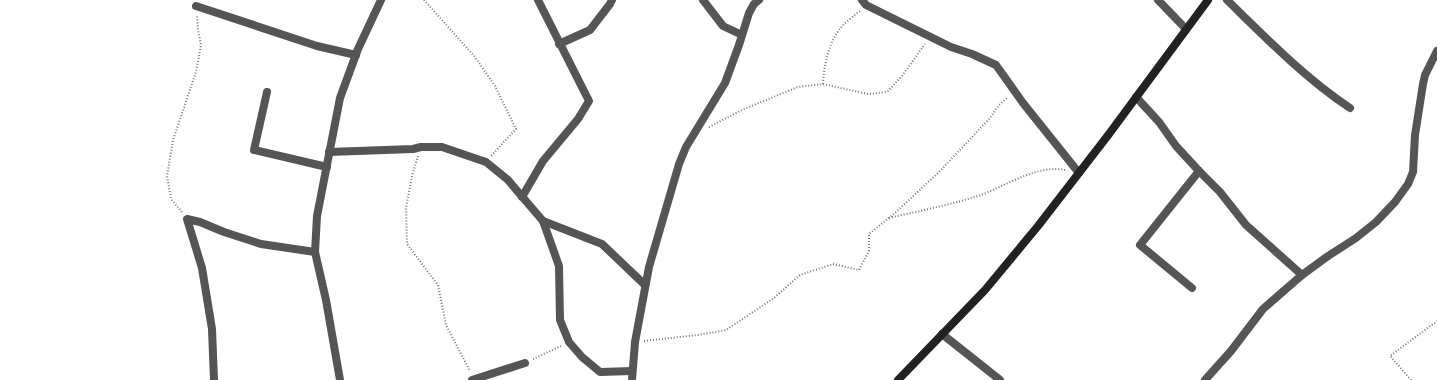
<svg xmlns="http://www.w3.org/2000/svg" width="1437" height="380" font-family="'IBM Plex Sans',sans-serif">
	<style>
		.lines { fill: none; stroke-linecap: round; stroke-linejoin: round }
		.path { stroke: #777; stroke-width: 2; stroke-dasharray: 1 2; stroke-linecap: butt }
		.street { stroke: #555; stroke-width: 8 }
		.secondary { stroke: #222; stroke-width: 8 }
	</style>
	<rect width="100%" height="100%" fill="#fff"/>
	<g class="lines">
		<!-- path -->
		<g class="path">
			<polyline points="424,0 475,57 495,86 516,129 491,156"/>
			<polyline points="823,84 868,94 887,92 902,76 925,44"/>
			<path d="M 709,127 L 744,109 L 798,87 L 823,84 C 824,66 828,45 839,30 C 845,22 854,16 861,10"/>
			<polyline points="418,156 412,176 406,208 407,244 438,285 446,325 470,371"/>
			<polyline points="182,212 171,199 167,176 173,140 196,72 201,45 198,30 197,16"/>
			<path d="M 889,218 C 919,211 949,205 978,196 C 1004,187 1037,164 1065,170"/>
			<polyline points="644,341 698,335 726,330 774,298 800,275 833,264 859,270 869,251 869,234 895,213 939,172 990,118 999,105 1008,97"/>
			<polyline points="533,359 561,346"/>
			<polyline points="1411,380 1390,356 1437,321"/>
		</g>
		<!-- street -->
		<g class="street">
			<polyline points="703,0 723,26 742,35"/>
			<polyline points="862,0 866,5 951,47 972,54 996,65 1023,103 1079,173"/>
			<polyline points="1158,0 1186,29"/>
			<path d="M 1227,0 C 1266,38 1305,78 1350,108"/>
			<polyline points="196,6 317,46 356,55"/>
			<polyline points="559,44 590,30 610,4 612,0"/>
			<polyline points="267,92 254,150 327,167"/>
			<polyline points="1136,97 1159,122 1176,146 1199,171 1220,192 1246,225 1302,275"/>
			<polyline points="329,152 413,149 421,147 442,147 486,162 508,180 543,221 559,266 560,320 569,342 582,357 600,372 632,371"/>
			<polyline points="522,197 543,161 578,119 589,101 538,0"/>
			<polyline points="543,221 602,244 645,285"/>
			<polyline points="1192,288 1140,245 1199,171"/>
			<polyline points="942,334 1000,380"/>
			<polyline points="214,380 212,329 202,268 187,219 200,222 224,232 261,244 315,252"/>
			<polyline points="340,380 326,300 315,252 317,216 340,98 358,49 381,0"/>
			<polyline points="472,380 525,363"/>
			<polyline points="632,380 635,342 649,267 679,164 686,147 725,83 739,45 749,13 754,4 759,0"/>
			<polyline points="1205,380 1231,351 1263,309 1302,275 1328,256 1356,238 1376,222 1395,202 1408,184 1413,172 1415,135 1423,84 1425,75 1437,51"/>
		</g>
		<!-- secondary -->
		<polyline class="secondary" points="898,380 985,290 1038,226 1109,134 1208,0"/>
	</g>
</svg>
